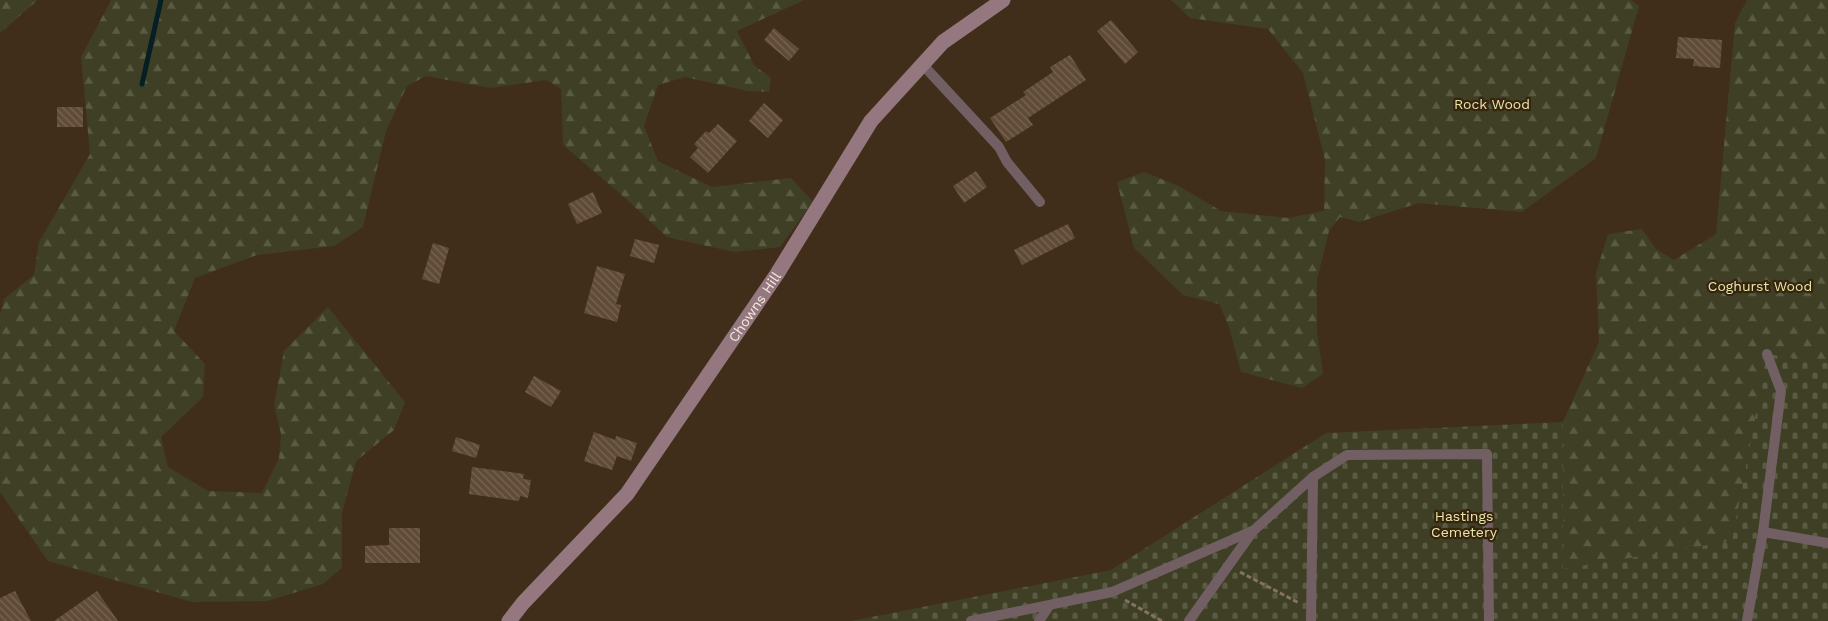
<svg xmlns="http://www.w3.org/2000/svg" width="1828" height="621" font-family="'Work Sans',sans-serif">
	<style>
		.forest { fill: url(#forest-firs) }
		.cemetery { fill: url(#cemetery-stones) }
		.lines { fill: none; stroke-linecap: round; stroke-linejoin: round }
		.stream { stroke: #051f25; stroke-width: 5 }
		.building { fill: url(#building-back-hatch) }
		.path { stroke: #837361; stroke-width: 3; stroke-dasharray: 5 2.5; stroke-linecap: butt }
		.lane { stroke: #725f64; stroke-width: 10 }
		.secondary { stroke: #95787f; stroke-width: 15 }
		.labels { text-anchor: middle; stroke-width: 4.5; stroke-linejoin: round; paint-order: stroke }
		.park-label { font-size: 14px; fill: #e6eaa6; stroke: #362410 }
		.street-label { font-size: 14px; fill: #f6eadd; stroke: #362410 }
	</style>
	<defs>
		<pattern id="forest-firs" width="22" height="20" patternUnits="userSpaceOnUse" patternTransform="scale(1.25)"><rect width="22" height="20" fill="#3e3f24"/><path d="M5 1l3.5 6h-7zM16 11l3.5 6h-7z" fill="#5a5b43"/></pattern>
		<pattern id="cemetery-stones" width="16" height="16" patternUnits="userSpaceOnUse" patternTransform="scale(1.25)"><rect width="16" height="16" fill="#3e3f24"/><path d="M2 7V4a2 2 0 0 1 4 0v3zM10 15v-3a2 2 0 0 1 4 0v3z" fill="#5a5b43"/></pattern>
		<pattern id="building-back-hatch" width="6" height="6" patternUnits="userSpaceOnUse" patternTransform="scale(1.25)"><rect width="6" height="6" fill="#604b37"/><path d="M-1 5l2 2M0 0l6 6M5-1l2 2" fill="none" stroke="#776554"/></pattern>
	</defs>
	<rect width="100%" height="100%" fill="#412e1a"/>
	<!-- forest -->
	<g class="forest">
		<polygon points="0,0 38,0 0,33"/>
		<polygon points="111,0 804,0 737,31 754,65 771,78 769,92 747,91 685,77 658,85 644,126 658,161 712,187 791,178 813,202 780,247 734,252 667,237 624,197 563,145 561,89 546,80 490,88 426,76 407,86 386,131 363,227 334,246 257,255 195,278 174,331 205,364 203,397 161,437 168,467 208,491 262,493 279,458 281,434 274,405 284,351 328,307 405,402 394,430 356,461 342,513 342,568 323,584 267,601 192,602 48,561 0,492 0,315 4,299 34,275 39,242 90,154 81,57"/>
		<polygon points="1171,0 1631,0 1639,6 1596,158 1522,212 1419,203 1359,222 1340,217 1329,231 1317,280 1317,331 1323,374 1302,388 1241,372 1229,327 1219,304 1183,295 1134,248 1117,182 1144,172 1179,186 1221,211 1288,218 1324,211 1325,160 1303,73 1268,29 1190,18"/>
		<polygon points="1747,0 1828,0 1828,530 1734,609 1540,621 1563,569 1563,422 1599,342 1596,273 1608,234 1642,229 1656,249 1674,260 1716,234 1735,23"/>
	</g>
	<!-- cemetery -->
	<polygon class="cemetery" points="1767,354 1828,363 1828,621 851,621 1111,570 1326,433 1563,422 1563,569 1732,541"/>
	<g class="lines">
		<!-- stream -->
		<polyline class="stream" points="142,84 161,0"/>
	</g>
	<!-- building -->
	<g class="building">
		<polygon points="1111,20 1138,52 1125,64 1097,31"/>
		<polygon points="774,28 799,49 789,61 764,40"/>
		<polygon points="1678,37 1722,40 1720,68 1693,66 1694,59 1676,58"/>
		<polygon points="1070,55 1086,80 1028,118 1033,125 1006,142 990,118 1026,95 1023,92 1053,72 1050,67"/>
		<polygon points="764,103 783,120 768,138 749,121"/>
		<rect x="57" y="107" width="26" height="20"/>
		<polygon points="718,124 737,141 708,173 690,157 698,148 694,144 706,131 709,133"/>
		<polygon points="976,171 987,187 964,203 953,186"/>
		<polygon points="593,192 602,213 577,224 568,204"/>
		<polygon points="1068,224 1075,238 1022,265 1014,250"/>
		<polygon points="635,239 659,245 654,263 630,256"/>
		<polygon points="433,243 449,248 439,284 422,279"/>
		<polygon points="597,266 625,274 616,304 621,305 617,322 584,313"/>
		<polygon points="534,376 561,391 551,407 525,392"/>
		<polygon points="594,432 615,440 616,436 637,443 631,461 617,456 612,470 584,461"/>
		<polygon points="456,437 480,445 476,458 452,451"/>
		<polygon points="472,467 524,474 523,479 531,480 528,498 520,496 519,501 469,494"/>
		<polygon points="389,528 420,528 420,563 365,563 365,546 389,545"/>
		<polygon points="15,591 31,621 0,621 0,598"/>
		<polygon points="97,591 118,621 54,621"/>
	</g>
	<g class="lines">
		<!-- path -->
		<g class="path">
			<polyline points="1240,572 1299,603"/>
			<polyline points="1125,600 1162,621"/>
		</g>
		<!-- lane -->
		<g class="lane">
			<polyline points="923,65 999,147 1007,162 1040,202"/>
			<polyline points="1763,532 1828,543"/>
			<polyline points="971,621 1112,592 1252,531"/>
			<polyline points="1039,621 1049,606"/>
			<polyline points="1189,621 1253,531 1313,477 1347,455 1487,454 1489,621"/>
			<polyline points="1311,621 1313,477"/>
			<polyline points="1747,621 1763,532 1781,391 1767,354"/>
		</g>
		<!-- secondary -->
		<path class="secondary" id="s1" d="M 509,621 L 523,603 L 627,494 L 777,274 L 871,121 L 943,42 L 1003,0"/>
	</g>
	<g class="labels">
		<!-- park labels -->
		<g class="park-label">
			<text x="1492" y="109">Rock Wood</text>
			<text x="1760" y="291">Coghurst Wood</text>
			<text x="1464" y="521">Hastings<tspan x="1464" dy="16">Cemetery</tspan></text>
		</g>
		<!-- street labels -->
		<g class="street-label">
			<text dy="5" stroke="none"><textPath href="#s1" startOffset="400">Chowns Hill</textPath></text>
		</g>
	</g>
</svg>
